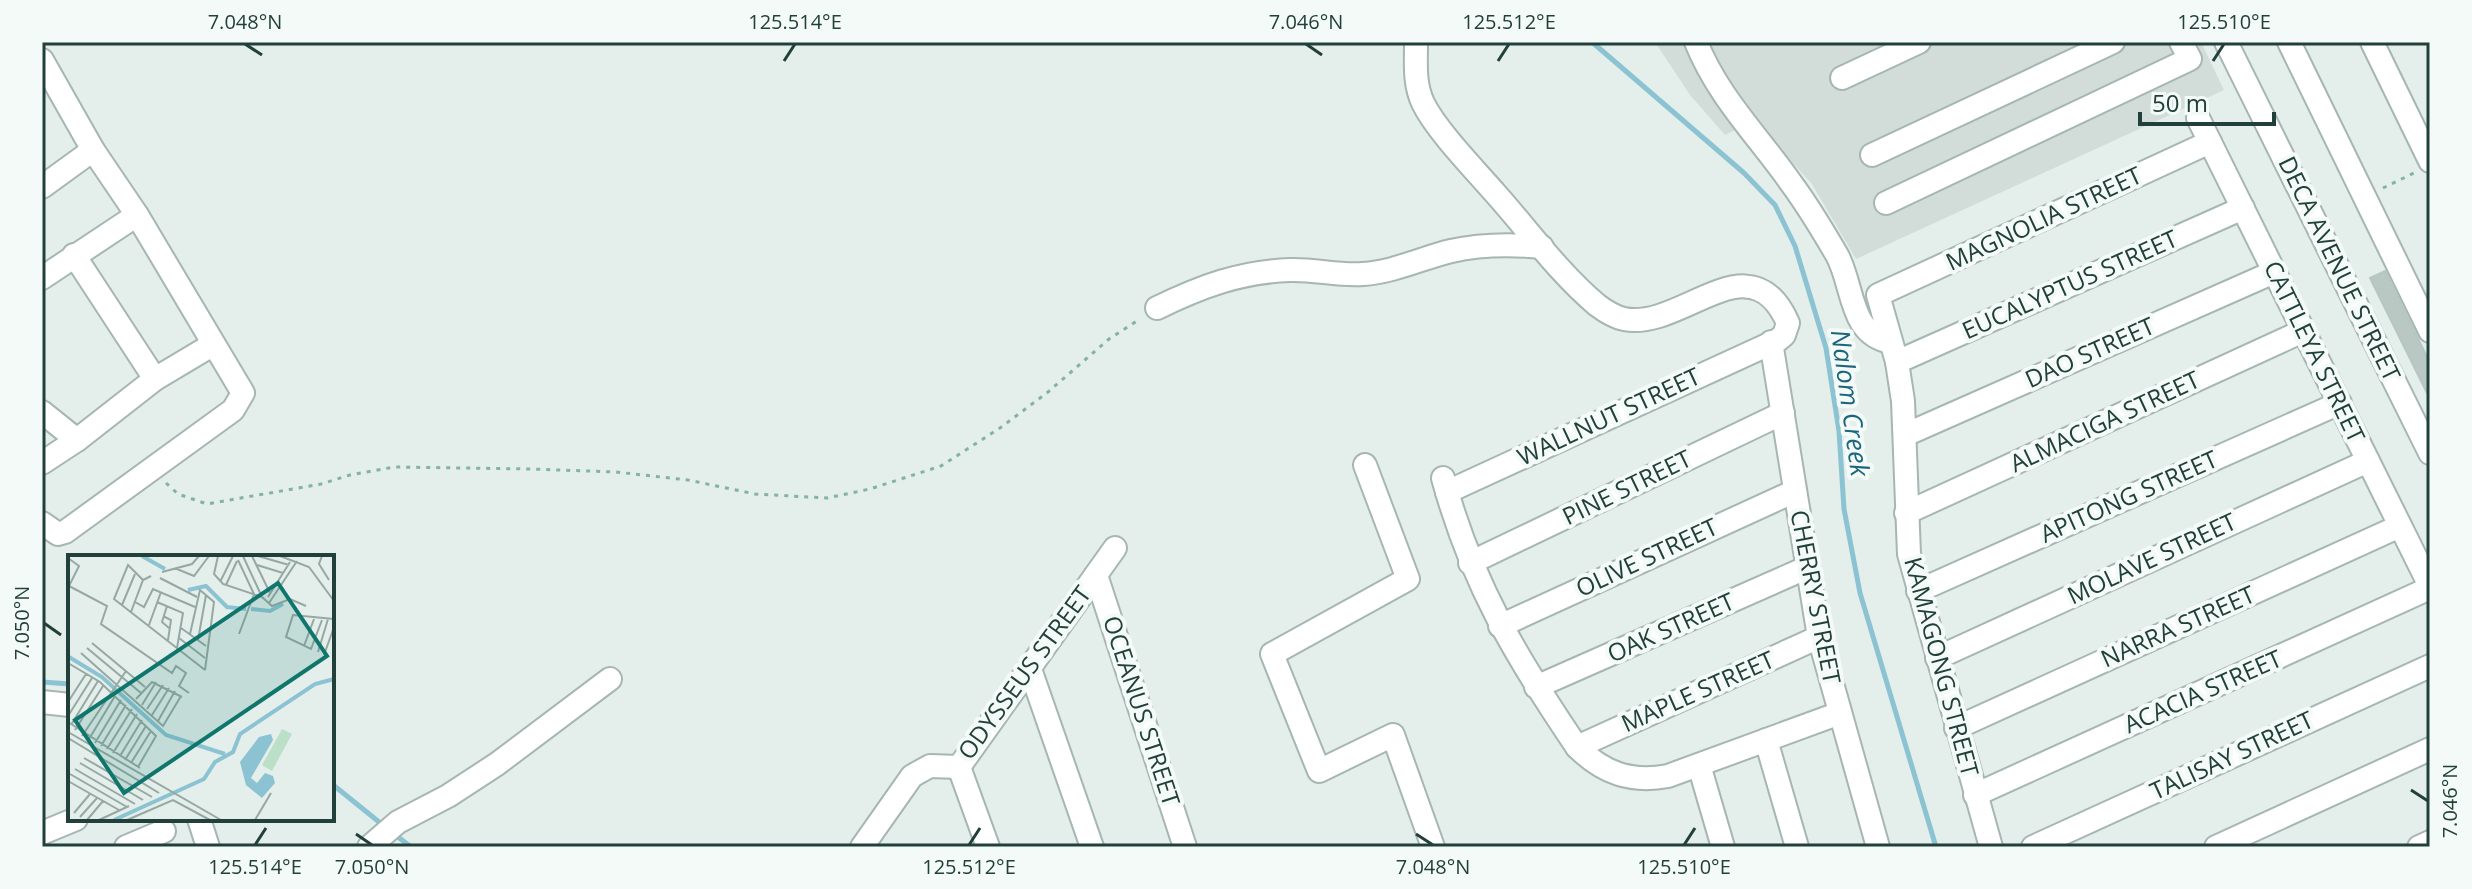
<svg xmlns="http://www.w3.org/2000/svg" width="2472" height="889" font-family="'Open Sans',sans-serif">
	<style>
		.built { fill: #d2ddd9 }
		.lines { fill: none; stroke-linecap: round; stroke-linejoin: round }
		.stream { stroke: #8bc3d3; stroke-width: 5 }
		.building { fill: #b9c8c3; stroke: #b6c7c1; stroke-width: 2 }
		.minor-casing { stroke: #a6b6b2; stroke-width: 26 }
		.path { stroke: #83b2a6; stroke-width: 3; stroke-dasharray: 4 6; stroke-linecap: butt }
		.minor { stroke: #fff; stroke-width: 22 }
		.ticks { fill: none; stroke: #22403a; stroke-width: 3 }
		.labels { text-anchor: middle; stroke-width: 8; stroke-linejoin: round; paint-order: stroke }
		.street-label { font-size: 24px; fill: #22403a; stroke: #f4faf7 }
		.water-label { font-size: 26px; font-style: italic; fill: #1b667d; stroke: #f4faf7 }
		.inset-river { fill: none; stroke: #8bc3d3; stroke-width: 4 }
		.inset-road { fill: none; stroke: #96a8a4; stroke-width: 2 }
		.view { fill: #0f766e; fill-opacity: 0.15; stroke: #0f766e; stroke-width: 4 }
		.inset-edge { fill: none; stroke: #22403a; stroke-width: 4 }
		.neatline { fill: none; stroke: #22403a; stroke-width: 3 }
		.ticks-label { font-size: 20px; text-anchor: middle; fill: #22403a }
	</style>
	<rect width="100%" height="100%" fill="#e4eeea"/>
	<!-- built -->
	<polygon class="built" points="1655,42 2201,42 2224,90 1856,259 1812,184 1754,121 1725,135 1690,95"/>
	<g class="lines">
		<!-- stream -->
		<g class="stream">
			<polyline points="1592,42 1744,173 1775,205 1795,246 1826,348 1839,431 1844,509 1860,593 1936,847"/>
			<polyline points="42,682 70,684"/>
			<polyline points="332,784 384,826"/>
			<polyline points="393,833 411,847"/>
		</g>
	</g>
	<!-- building -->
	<polygon class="building" points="2385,271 2430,363 2430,399 2370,278"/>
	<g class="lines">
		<defs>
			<g id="minor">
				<path d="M 1696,42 C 1718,97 1758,136 1791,183 C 1808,206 1823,231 1837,255 C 1854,286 1849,335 1891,342"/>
				<polyline points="2226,42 2430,453"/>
				<polyline points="2289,42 2430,331"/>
				<polyline points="2372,42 2430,161"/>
				<path d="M 1416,44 C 1416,64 1414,84 1423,103 C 1436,130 1475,170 1495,193 C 1528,230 1559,273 1597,305 C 1605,311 1614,317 1624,319 C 1682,331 1750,237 1788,323 L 1784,335 L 1778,340 L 1447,492"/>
				<polyline points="42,60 93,150"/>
				<polyline points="1842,78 1919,42"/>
				<polyline points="2198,118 2430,586"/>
				<polyline points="1872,155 2113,42"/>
				<polyline points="42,187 93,150 137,215 243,393 233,410 65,532 58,534 42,523"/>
				<polyline points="1886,203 2190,59 2181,42"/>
				<polyline points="74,255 155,379"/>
				<polyline points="42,278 137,215"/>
				<path d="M 1157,308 C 1202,286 1240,272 1290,270 C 1314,269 1339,276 1363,274 C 1394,272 1422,258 1451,251 C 1482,244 1511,244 1542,247"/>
				<polyline points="1771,342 1819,637 1878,847"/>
				<polyline points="1897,362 2243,208"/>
				<polyline points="42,412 77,440"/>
				<polyline points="1905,435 2274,272"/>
				<polyline points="42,463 77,440 155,379 212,345"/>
				<polyline points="1365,465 1408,579 1272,654 1319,771 1393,735 1433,847"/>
				<path d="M 1443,478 C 1472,584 1516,657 1577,747 C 1603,773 1631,783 1668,776 L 1840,713"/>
				<polyline points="1906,513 2303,331"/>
				<polyline points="1470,563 1783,413"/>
				<polyline points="1096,575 1185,847"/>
				<polyline points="1918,591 2340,403"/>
				<polyline points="1500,626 1795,491"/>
				<polyline points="1937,658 2368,461"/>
				<polyline points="1030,669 1092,847"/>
				<polyline points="1536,687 1806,568"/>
				<polyline points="42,702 70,705"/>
				<polyline points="1956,728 2400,526"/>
				<polyline points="1766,740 1797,847"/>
				<polyline points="1577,747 1819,637"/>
				<polyline points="1699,765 1723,847"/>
				<polyline points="959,767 1115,548"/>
				<polyline points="959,767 988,847"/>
				<polyline points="1975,795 2430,588"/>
				<polyline points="199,819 208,847"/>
				<polyline points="42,833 76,819"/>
				<polyline points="126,847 164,831"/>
				<polyline points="369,847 398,822 448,796 497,764 610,679"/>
				<polyline points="862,847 912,776 930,766 959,767"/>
				<polyline points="1991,847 1909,554 1903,401 1897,362 1878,295 2210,142"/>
				<polyline points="2033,847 2430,666"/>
				<polyline points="2216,847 2430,749"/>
				<polyline points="2419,847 2430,842"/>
			</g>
		</defs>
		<!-- minor casing -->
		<use href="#minor" class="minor-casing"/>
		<!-- path -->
		<g class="path">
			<polyline points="2383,188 2416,172"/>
			<polyline points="166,483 178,494 207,504 321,484 350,475 394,467 530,469 616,472 688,480 755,494 827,498 870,489 941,466 1000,428 1048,392 1109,339 1140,319"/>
		</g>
		<!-- minor -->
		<use href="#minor" class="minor"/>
	</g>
	<!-- ticks -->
	<path class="ticks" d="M 245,44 L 262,55M 1306,44 L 1322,55M 784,61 L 795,44M 1498,61 L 1509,44M 2213,61 L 2224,44M 44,623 L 61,635M 2411,790 L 2428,801M 356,834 L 372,845M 1416,834 L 1433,845M 255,845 L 266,828M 969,845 L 980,828M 1684,845 L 1695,828"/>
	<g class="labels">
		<!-- street labels -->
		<g class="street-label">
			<text transform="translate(2044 219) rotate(-25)" y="8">MAGNOLIA STREET</text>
			<text transform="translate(2339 269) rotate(64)" y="8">DECA AVENUE STREET</text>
			<text transform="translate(2070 285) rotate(-24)" y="8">EUCALYPTUS STREET</text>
			<text transform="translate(2314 352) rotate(64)" y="8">CATTLEYA STREET</text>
			<text transform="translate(2090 353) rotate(-24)" y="8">DAO STREET</text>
			<text transform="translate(1609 417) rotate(-25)" y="8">WALLNUT STREET</text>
			<text transform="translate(2105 422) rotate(-25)" y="8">ALMACIGA STREET</text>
			<text transform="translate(1627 488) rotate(-26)" y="8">PINE STREET</text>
			<text transform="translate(2129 497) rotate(-24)" y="8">APITONG STREET</text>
			<text transform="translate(1647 558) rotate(-25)" y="8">OLIVE STREET</text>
			<text transform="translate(2152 559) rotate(-25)" y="8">MOLAVE STREET</text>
			<text transform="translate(1815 597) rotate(79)" y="8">CHERRY STREET</text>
			<text transform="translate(2178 627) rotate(-24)" y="8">NARRA STREET</text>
			<text transform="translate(1671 628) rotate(-24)" y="8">OAK STREET</text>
			<text transform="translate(1941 667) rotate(75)" y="8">KAMAGONG STREET</text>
			<text transform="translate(1025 673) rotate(-54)" y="8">ODYSSEUS STREET</text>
			<text transform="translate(1698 692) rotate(-24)" y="8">MAPLE STREET</text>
			<text transform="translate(2203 692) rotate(-24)" y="8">ACACIA STREET</text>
			<text transform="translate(1141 711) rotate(72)" y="8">OCEANUS STREET</text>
			<text transform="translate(2232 756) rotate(-25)" y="8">TALISAY STREET</text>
		</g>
		<!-- water labels -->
		<g class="water-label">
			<text transform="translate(1850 403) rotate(82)" y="9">Nalom Creek</text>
		</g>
	</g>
	<!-- overview -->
	<g transform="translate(68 555)">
		<rect width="266" height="266" fill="#e4eeea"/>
		<path d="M 214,174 L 224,179 L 204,216 L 194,210 Z" fill="#bcdfc8"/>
		<path d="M 203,179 L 205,185 L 183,223 L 189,228 L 197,218 L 205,221 L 207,228 L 194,243 L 178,230 L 172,207 L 191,182 Z" fill="#8bc3d3"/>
		<path class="inset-river" d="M 74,1 L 97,14M 120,35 L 138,31 L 159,52 L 178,54M 183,54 L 202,56 L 215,49M 1,102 L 34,122 L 98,180 L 157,199M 46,265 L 136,224 L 147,207 L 165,197 L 172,179 L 247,129 L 266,124"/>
		<path class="inset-road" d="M 150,1 L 146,19 L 155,29 L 194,42 L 204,51 L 222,44 L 238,51M 175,1 L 194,42M 184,1 L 202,38M 190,1 L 221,10M 212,1 L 241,12 L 266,46M 254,1 L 251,9 L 261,25M 0,3 L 11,11 L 1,31 L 39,51 L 33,69 L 104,118 L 108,111 L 118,118 L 111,131 L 121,138M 170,5 L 186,39 L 171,79M 189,10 L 215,18M 109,14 L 126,21 L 141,1M 94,17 L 124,9 L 131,1M 92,23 L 129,42M 75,25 L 60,10 L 46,44 L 137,115M 152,27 L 165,1M 158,30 L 169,6M 200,42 L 222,7M 67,47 L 76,52 L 85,34 L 127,52M 89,47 L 115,58 L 109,93M 201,48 L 229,6M 54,50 L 67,19M 99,51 L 94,67 L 101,73M 63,57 L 75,25 L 83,21M 95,61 L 103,65 L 100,85M 254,65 L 243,94 L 218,82 L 225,60 L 266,64M 81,70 L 93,37M 113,73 L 138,91M 122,79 L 132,35 L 146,47 L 137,115M 111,83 L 137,103M 130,85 L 138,40M 24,88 L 77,132M 236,91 L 246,64M 19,93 L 73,138M 250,97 L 260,64M 13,98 L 95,171 L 113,141M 256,100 L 266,72M 0,108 L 32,127 L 88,181 L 70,212M 68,144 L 84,127 L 114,142M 0,147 L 18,119M 74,150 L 88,127M 79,154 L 95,130M 84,160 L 101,133M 0,161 L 24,123M 90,166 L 107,136M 0,167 L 72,213M 3,170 L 30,126M 7,175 L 35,131M 0,177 L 153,265M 14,181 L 58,116M 0,183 L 91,238M 21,184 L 47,141M 27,188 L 53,145M 33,191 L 58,150M 39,194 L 64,154M 45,198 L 69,159M 52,201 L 74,165M 16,203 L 84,242M 57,205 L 78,171M 12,208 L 75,245M 63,208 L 83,176M 7,214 L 67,249M 2,219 L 59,252M 0,226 L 51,255M 6,258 L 22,239M 12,262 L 29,243M 19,265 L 35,246M 31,265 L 61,251M 59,265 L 105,245 L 142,265M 187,265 L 203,238"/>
		<path class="view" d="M 210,28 L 259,101 L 56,238 L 7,165 Z"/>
		<rect width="266" height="266" class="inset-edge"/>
	</g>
	<!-- border -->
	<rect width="2472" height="889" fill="none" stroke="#f4faf7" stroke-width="88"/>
	<!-- scale -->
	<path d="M2140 112v12h134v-12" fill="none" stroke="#22403a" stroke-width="4"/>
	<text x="2152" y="112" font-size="24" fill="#22403a" stroke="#f4faf7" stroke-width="6" paint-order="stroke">50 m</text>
	<rect x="44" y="44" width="2384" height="801" class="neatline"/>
	<g class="ticks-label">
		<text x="245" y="29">7.048°N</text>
		<text x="795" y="29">125.514°E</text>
		<text x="1306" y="29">7.046°N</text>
		<text x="1509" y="29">125.512°E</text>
		<text x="2224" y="29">125.510°E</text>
		<text transform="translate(22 623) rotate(-90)" y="7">7.050°N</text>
		<text transform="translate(2450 801) rotate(-90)" y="7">7.046°N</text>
		<text x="255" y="874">125.514°E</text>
		<text x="372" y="874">7.050°N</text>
		<text x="969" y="874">125.512°E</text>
		<text x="1433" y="874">7.048°N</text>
		<text x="1684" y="874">125.510°E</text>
	</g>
</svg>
